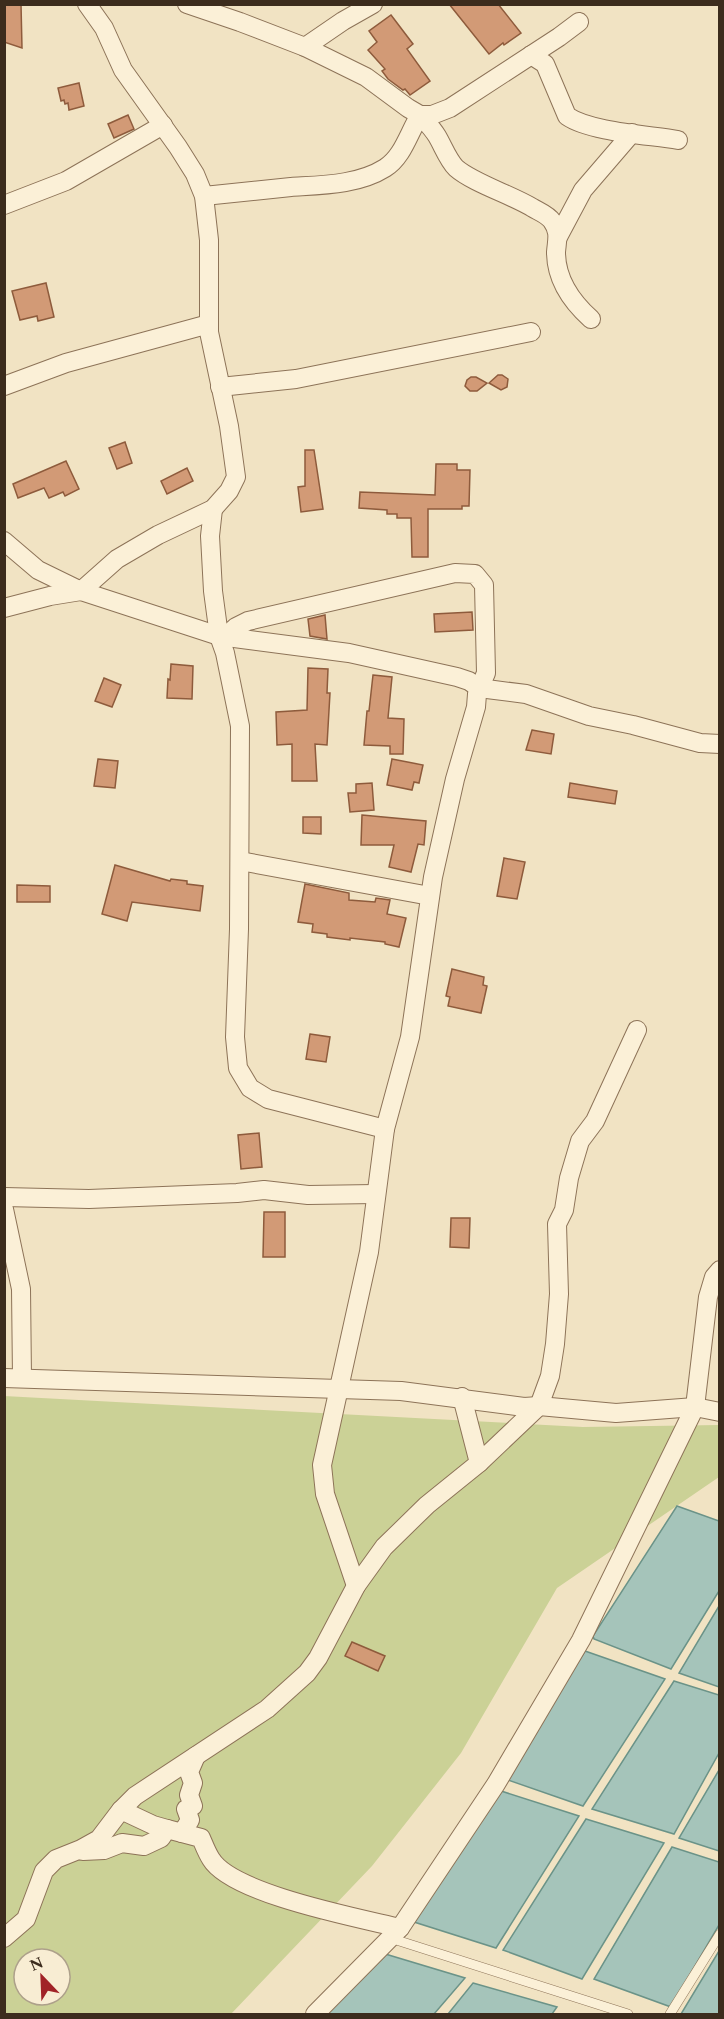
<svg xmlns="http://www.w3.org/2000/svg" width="724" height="2019" font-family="Spectral,serif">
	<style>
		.green { fill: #cbd196; fill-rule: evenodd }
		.water { fill: #a5c4ba; stroke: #6b9388; stroke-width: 1.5 }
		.building { fill: #d29a76; stroke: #8e5b3c; stroke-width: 1.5 }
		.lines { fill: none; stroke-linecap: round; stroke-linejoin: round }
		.lane-casing { stroke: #8d7358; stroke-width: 10 }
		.street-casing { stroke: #8d7358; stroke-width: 20 }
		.lane { stroke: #fbf0d7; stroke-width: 9 }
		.street { stroke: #fbf0d7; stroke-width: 18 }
	</style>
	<rect width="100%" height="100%" fill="#f1e3c3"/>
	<!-- green -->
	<path class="green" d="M 4,1396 L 583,1427 L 719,1425 L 719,1477 L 557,1588 L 461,1753 L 372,1866 L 231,2014 L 5,2014 ZM 24,1959 L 60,1959 L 60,1995 L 24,1995 Z"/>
	<!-- water -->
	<g class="water">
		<polygon points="677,1506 719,1521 719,1591 671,1669 594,1639 593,1636"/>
		<polygon points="719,1606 719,1687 679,1673"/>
		<polygon points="585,1651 665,1679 583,1806 505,1779"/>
		<polygon points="674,1681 719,1695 719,1753 674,1834 592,1809"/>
		<polygon points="719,1770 719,1851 679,1838"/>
		<polygon points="498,1790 579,1816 496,1948 414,1922"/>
		<polygon points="586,1819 664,1843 582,1979 503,1950"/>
		<polygon points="672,1847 719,1862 719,1925 671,2007 594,1979"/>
		<polygon points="719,1951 719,2014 681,2014"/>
		<polygon points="382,1953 465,1978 434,2014 325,2014"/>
		<polygon points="473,1983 557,2007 552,2014 448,2014"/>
	</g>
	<!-- building -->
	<g class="building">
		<polygon points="4,4 21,4 22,48 4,42"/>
		<polygon points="449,4 498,4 521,33 504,45 503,43 489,54"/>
		<polygon points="391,15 413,44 407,49 430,81 410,95 405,89 403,90 388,79 382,71 385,69 368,50 377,42 369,31"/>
		<polygon points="79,83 84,106 69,110 68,103 65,104 64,100 61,101 58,88"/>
		<polygon points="128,115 134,129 114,138 108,124"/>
		<polygon points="46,283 54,317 38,321 37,316 20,320 12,291"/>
		<polygon points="498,375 502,375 508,379 507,387 501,390 489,383"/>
		<polygon points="471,377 476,377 487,383 477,391 470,391 465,386 467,380"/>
		<polygon points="125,442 132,463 117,469 109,448"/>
		<polygon points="305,450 314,450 323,509 301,512 298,487 305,486"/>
		<polygon points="66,461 79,489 65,496 63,492 49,498 44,488 18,498 13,484"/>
		<polygon points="436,464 457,464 457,470 470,470 469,506 462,506 462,509 428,509 428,557 412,557 411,518 397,518 397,514 387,514 387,510 359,508 360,492 435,495"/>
		<polygon points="187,468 193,481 167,494 161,481"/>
		<polygon points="472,612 473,630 435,632 434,614"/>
		<polygon points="325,615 327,639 310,636 308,619"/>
		<polygon points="171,664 193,666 192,699 167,698 168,679 170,680"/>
		<polygon points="308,668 328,669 327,693 330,693 327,745 315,744 317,781 292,781 292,744 277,745 276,712 307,710"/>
		<polygon points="373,675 392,677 388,718 404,719 403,754 390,754 390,746 364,745 367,711 369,711"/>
		<polygon points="104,678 121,685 112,707 95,701"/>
		<polygon points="532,730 554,734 551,754 526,750"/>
		<polygon points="98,759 118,761 115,788 94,786"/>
		<polygon points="392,759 423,765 419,783 414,782 412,790 387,785"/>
		<polygon points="372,783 374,810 350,812 348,793 356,793 356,784"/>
		<polygon points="570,783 617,791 615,804 568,797"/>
		<polygon points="362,815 426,821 424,845 418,844 411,872 389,867 394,845 361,845"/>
		<polygon points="303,817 321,817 321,834 303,833"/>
		<polygon points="504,858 525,862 517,899 497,896"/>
		<polygon points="115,865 170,881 171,879 187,881 187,884 203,886 200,911 132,902 127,921 102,914"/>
		<polygon points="305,884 349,893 349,900 375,902 376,898 390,900 387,914 406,918 399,947 385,944 385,942 350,938 350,940 327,937 327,934 312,932 313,924 298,922"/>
		<polygon points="17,885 50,886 50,902 17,902"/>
		<polygon points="452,969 484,977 483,985 487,986 481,1013 448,1006 450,997 446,996"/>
		<polygon points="310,1034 330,1037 326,1062 306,1059"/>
		<polygon points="259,1133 262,1167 241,1169 238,1135"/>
		<polygon points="264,1212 285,1212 285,1257 263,1257"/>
		<polygon points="451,1218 470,1218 469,1248 450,1247"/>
		<polygon points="352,1642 385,1656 378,1671 345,1656"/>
	</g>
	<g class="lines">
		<defs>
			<g id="lane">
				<polyline points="390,1938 628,2014"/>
				<polyline points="670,2014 720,1934"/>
			</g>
			<g id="street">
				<polyline points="187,4 240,22 305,47 366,77 408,108 420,115 432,115 450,108 559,37 579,22"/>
				<polyline points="305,47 343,21 373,4"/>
				<path d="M 531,55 L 545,64 L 567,116 C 590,132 649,135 678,140"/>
				<path d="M 204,196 C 233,193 262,190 291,187 C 322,185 358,185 385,168 C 403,157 409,132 420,115 C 426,122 432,128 437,136 C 443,146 448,160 456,168 C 473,183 512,195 533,208 C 540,212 548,215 552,221 C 560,232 557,240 556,252 C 556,279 572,302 591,319"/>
				<polyline points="4,205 66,181 163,125"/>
				<polyline points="558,237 583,190 632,133"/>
				<polyline points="4,386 66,363 209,324"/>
				<polyline points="220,387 296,379 531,332"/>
				<polyline points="213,509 210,536 213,591 219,636 225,653 240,726 239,929 235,1037 238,1068 250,1088 268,1099 385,1129"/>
				<polyline points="4,541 38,570 81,591 219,636 349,653 457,677 469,681 479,688 526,694 589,716 633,725 700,743 720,744"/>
				<polyline points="4,608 50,596 81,591 117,559 158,535 213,509 229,491 236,477 229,426 209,332 209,240 204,196 195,174 178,147 123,70 104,28 87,4"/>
				<polyline points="226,636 236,627 248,621 455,573 475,574 484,585 486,673 477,694 476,707 455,779 433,877 410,1037 385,1129 369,1252 322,1465 325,1494 356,1586"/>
				<polyline points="240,861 430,896"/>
				<polyline points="4,1197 89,1199 237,1193 264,1190 308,1195 375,1194"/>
				<polyline points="4,1209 21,1289 22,1378"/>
				<polyline points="4,1378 401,1391 524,1407 539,1406 616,1413 695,1407 720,1412"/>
				<polyline points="479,1463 539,1406 550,1376 555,1344 559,1294 557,1224 564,1210 569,1178 580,1141 595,1121 637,1030"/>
				<polyline points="121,1810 153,1825 167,1829"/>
				<polyline points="182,1833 190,1820 186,1809 193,1806 189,1795 193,1783 189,1772 196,1756"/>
				<path d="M 83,1851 L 104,1850 L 122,1843 L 144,1846 L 161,1838 L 167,1829 L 201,1838 C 204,1845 207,1853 211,1859 C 232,1894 359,1918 400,1928"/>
				<polyline points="4,1938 26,1919 44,1871 56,1859 81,1849 99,1839 121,1810 135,1796 267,1709 307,1673 318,1658 356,1586 384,1547 427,1505 479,1463 462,1397"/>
				<polyline points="315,2014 400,1928 496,1784 581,1640 695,1407 708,1297 714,1277 720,1270"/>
			</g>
		</defs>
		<!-- lane casing -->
		<use href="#lane" class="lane-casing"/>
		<!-- street casing -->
		<use href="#street" class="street-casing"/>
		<!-- lane -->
		<use href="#lane" class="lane"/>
		<!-- street -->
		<use href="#street" class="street"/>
	</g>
	<!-- border -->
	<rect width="724" height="2019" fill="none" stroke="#3c2c1d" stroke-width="12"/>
	<!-- north arrow -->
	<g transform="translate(42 1977) rotate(337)"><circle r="28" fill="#f8edd3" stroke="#ada08a" stroke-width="1.5"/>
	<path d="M0-4.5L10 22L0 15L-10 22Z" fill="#a12327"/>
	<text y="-9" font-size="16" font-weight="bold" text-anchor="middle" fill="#3c2c1d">N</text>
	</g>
</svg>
